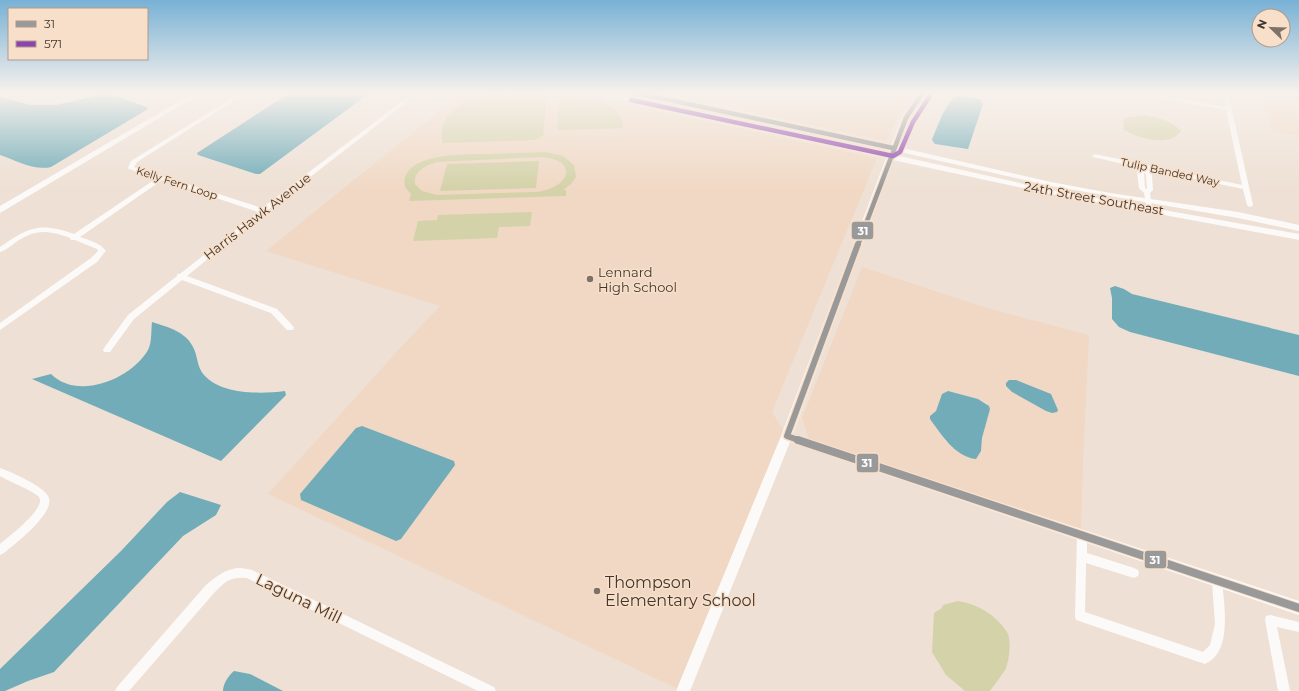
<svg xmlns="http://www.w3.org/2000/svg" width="1299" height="691" font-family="Montserrat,sans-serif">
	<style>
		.built { fill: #f0d8c4; fill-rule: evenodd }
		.green { fill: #d4d2a9; fill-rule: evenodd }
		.water { fill: #71acb8 }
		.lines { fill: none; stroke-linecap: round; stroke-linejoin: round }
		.minor { fill: #fcfaf9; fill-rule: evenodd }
		.tertiary { fill: #fcfaf9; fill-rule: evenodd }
		.bus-1-far2-casing { stroke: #f8dfc9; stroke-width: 7 }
		.bus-1-far1-casing { stroke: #f8dfc9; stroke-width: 9 }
		.bus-1-casing { stroke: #f8dfc9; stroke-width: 10 }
		.bus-2-casing { stroke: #f8dfc9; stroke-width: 7 }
		.bus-1-far2 { stroke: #999; stroke-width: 4.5 }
		.bus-1-far1 { stroke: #999; stroke-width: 6 }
		.bus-1 { stroke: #999; stroke-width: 8 }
		.bus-2 { stroke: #8e44ad; stroke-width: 4.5 }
		.poi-dot { fill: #7d7268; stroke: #f8dfc9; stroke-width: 1.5 }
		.labels { text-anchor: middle; stroke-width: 3; stroke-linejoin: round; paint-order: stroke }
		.far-street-label { font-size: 11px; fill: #40362e; stroke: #f8dfc9 }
		.street-label { font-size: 13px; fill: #40362e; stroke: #f8dfc9 }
		.poi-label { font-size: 13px; fill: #40362e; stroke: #f8dfc9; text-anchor: start }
		.near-poi-label { font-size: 16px; fill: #40362e; stroke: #f8dfc9; text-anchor: start }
		.near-street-label { font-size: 16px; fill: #40362e; stroke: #f8dfc9 }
		.line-badge { stroke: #f8dfc9; stroke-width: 1.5 }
		.badge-label { font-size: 11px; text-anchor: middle; font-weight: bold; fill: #fff }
	</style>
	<rect width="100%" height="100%" fill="#eee0d4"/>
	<!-- built -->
	<g class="built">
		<polygon points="463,92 571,92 877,158 772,412 787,436 678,689 268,494 402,346 440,306 266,251"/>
		<polygon points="659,92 915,92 904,105 886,141"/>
		<polygon points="1261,92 1299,92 1299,136 1273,131"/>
		<path d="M 862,267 L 987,308 L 1089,335 L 1083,461 L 1081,531 L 877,461 L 809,439 L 802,418 ZM 1006,383 L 1056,405 L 1058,410 L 1046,411 L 1012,392 L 1006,386 ZM 941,396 L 978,399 L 987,403 L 981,451 L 954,447 L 947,443 L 935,426 L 930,419 L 930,416 L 936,411 Z"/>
	</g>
	<!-- green -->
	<g class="green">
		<path d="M 494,92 L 547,92 L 543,136 L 535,140 L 443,143 C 434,112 471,98 494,92 Z"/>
		<path d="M 560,97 C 582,96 621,99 623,128 L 560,130 L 557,128 Z"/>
		<path d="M 1143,115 C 1158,118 1170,119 1181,131 C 1170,148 1138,138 1124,130 L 1123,122 L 1125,118 Z"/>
		<path d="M 545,152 L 563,156 L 574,165 L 576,177 L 571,184 L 563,190 L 566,190 L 566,196 L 409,201 L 411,194 L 405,187 C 398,151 472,154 493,154 C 510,153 527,153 545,152 ZM 541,157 C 581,160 569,189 535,192 L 437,195 L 422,191 L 415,184 C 413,171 427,165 437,162 Z"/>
		<polygon points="539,161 536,188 440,191 447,164"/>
		<polygon points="532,212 530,226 499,227 497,238 413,241 418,221 437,220 438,215"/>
		<path d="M 958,601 C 978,604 996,615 1007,632 C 1012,641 1009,659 1006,668 C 1003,674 994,685 990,691 L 965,691 L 946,675 L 932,652 L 934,613 L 942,608 L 943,605 Z"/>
	</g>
	<!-- water -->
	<g class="water">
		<polygon points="291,92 371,92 260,174 256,174 198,155 197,153"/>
		<path d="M 108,93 L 147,107 L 148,109 L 51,167 C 34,171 15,160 0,155 L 0,97 L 31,105 L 56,105 Z"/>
		<path d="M 958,96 L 980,99 L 983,104 L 968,149 L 935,144 L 932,140 C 937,128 946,100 958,96 Z"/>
		<polygon points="1115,286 1124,289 1132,294 1299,335 1299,376 1130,332 1119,327 1112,319 1112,298 1110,288"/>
		<path d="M 152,322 C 168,327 187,332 194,349 C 198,358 197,367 204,375 C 222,395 261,394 285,391 L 286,395 L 221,461 L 32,379 L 51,374 C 78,401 131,379 148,350 C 152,343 151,330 152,322 Z"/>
		<polygon points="1009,380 1016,380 1051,394 1058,410 1057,412 1052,413 1046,411 1012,392 1006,386 1006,383"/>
		<path d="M 948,391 L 978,399 L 989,406 L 990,409 L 982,438 L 981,451 L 976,459 C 955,457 941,434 930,419 L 930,416 L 936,411 L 942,394 Z"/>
		<polygon points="362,426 454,461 455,465 401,539 396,541 301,500 300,494 356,428"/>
		<polygon points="180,492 221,505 216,515 183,536 54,672 28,681 5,691 0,691 0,669 121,551 167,502"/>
		<path d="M 234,671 L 250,674 L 283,691 L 223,691 C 223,684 228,676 234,671 Z"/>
	</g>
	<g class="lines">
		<!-- minor -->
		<g class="minor">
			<path d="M 213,92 L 222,92 L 236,95 L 241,92 L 248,92 L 137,162 L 134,167 L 262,208 L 414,92 L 420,92 L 265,212 L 187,276 L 277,309 L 293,326 L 294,328 L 293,330 L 287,330 L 271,313 L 182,280 L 134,319 L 110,352 L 104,352 L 103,350 L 104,348 L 128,315 L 177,276 L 177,274 L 180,274 L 258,212 L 162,180 L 80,237 C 89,240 100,243 106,251 L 104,253 L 97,262 L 0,330 L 0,323 L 91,258 L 98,251 L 97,249 L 75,240 L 71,240 L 70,238 C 48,230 36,229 16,242 C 11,246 6,250 0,252 L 0,247 C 29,227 39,222 74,234 L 157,178 L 129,169 L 128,168 L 131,161 L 232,98 Z"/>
			<path d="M 1148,92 L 1155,92 L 1161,95 L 1225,107 L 1222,92 L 1228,92 L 1253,205 L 1252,206 L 1250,207 L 1247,205 L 1243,189 L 1148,169 L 1152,175 L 1153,190 L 1150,193 L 1152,209 L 1149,211 L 1147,210 L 1144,193 L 1139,188 L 1137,172 L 1142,170 L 1141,168 L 1093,157 L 1092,156 L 1095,154 L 1242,185 L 1226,110 L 1159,98 ZM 1144,173 L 1146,175 L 1147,189 L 1145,188 Z"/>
			<path d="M 0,468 C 11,472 46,487 49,498 C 54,514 15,544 4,553 L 0,555 L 0,544 C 8,537 47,508 39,497 C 34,491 8,481 0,476 Z"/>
			<path d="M 1082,530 L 1086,532 L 1087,535 L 1087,553 L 1134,568 L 1138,570 L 1139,573 L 1138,576 L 1134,578 L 1086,563 L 1085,612 L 1203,652 L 1210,645 L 1215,624 L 1212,581 L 1213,577 L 1217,576 L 1221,577 L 1222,581 C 1224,605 1233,652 1205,664 L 1076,620 L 1075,616 L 1077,535 L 1078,532 Z"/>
			<path d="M 241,568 L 252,570 L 494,687 L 496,691 L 478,691 L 247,578 C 230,577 226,581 214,593 L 129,691 L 115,691 L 117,687 L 206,585 C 217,576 226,568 241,568 Z"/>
			<polygon points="1270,615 1299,622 1299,632 1277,627 1290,691 1278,691 1265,620 1266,616"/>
		</g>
		<!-- tertiary -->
		<g class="tertiary">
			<polygon points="195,92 203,92 0,213 0,206"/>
			<polygon points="592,92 604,92 888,154 889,149 633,94 630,92 642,92 891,145 902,118 920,92 926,92 910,118 898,147 1051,182 1110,193 1238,212 1299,225 1299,231 1238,218 1051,186 896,151 895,155 1051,190 1299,234 1299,240 1051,194 893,160 793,434 1299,601 1299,615 790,442 690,691 676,691 781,436 886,158 595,94"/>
		</g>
		<defs>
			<g id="bus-1-far2">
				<polyline points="633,92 893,148"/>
				<polyline points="858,245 906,118 923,92"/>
			</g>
			<polyline id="bus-1-far1" points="801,441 787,436 858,244"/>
			<polyline id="bus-1" points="798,440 1299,608"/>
			<polyline id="bus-2" points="631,100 893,156 900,152 913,122 930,96"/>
		</defs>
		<!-- bus-1-far2 casing -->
		<use href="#bus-1-far2" class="bus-1-far2-casing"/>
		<!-- bus-1-far1 casing -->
		<use href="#bus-1-far1" class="bus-1-far1-casing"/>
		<!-- bus-1 casing -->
		<use href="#bus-1" class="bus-1-casing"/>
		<!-- bus-2 casing -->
		<use href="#bus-2" class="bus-2-casing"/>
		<!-- bus-1-far2 -->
		<use href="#bus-1-far2" class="bus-1-far2"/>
		<!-- bus-1-far1 -->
		<use href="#bus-1-far1" class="bus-1-far1"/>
		<!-- bus-1 -->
		<use href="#bus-1" class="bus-1"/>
		<!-- bus-2 -->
		<use href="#bus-2" class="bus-2"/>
	</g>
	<!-- sky -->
	<linearGradient id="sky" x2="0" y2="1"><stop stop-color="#78b1d5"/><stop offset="0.49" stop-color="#f7f1ec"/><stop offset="1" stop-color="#f7f1ec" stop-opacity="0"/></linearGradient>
	<rect width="1299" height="189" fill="url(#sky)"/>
	<!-- markers -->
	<g class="poi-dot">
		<circle cx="590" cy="279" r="4"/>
		<circle cx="597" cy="591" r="4"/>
	</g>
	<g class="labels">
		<!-- far-street labels -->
		<g class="far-street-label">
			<text transform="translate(1170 172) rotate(12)" y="4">Tulip Banded Way</text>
			<text transform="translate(177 183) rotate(18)" y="4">Kelly Fern Loop</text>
		</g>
		<!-- street labels -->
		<g class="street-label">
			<text transform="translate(1094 198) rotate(10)" y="5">24th Street Southeast</text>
			<text transform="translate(257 216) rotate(-38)" y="5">Harris Hawk Avenue</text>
		</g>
		<!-- poi labels -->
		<g class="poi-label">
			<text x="598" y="277">Lennard<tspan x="598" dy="15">High School</tspan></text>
		</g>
		<!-- near-poi labels -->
		<g class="near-poi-label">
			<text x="605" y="588">Thompson<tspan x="605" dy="18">Elementary School</tspan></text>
		</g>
		<!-- near-street labels -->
		<g class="near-street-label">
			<text transform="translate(299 598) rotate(26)" y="6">Laguna Mill</text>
		</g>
	</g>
	<g class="line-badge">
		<rect x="851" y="221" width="23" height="19" rx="4" fill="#999"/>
		<rect x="856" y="453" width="23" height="20" rx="4" fill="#999"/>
		<rect x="1144" y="550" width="23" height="19" rx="4" fill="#999"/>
	</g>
	<g class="badge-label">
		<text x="863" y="235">31</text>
		<text x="867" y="467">31</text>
		<text x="1155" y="564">31</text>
	</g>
	<!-- legend -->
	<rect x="8" y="8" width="140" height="52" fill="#f8dfc9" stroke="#ae9b8b"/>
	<rect x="16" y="21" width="20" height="6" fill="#999999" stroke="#ae9b8b"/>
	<text x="44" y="28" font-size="12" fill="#40362e">31</text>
	<rect x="16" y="41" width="20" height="6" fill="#8e44ad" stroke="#ae9b8b"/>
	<text x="44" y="48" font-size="12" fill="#40362e">571</text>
	<!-- north arrow -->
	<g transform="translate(1271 28) rotate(293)"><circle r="19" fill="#f8dfc9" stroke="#ae9b8b"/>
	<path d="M0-3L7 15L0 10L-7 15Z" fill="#7d7268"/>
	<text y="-6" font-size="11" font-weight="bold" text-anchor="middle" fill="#40362e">N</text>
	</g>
</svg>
